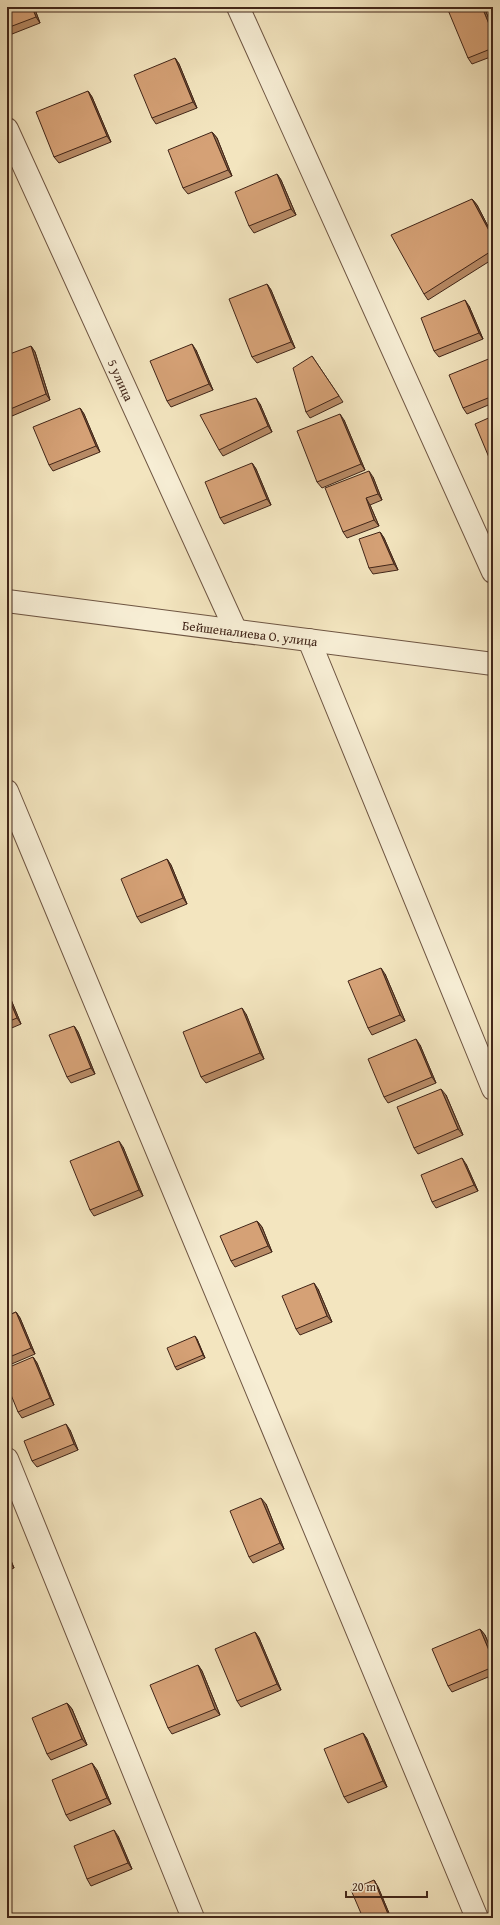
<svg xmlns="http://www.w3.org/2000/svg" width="500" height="1925" font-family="'Gentium Book Plus',serif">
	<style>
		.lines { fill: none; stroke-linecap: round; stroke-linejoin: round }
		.minor-casing { stroke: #6e5542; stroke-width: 24 }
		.minor { stroke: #f7eed5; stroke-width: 22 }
		.wall { fill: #b78a65; stroke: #412518 }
		.shaded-wall { fill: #957153; stroke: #412518 }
		.building { fill: #d5a176; stroke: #412518 }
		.labels { text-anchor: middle; stroke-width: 3; stroke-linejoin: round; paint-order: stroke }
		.street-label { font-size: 13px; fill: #412518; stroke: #f7eed5 }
	</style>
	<rect width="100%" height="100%" fill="#f3e5bf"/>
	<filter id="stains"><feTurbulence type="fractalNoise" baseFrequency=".005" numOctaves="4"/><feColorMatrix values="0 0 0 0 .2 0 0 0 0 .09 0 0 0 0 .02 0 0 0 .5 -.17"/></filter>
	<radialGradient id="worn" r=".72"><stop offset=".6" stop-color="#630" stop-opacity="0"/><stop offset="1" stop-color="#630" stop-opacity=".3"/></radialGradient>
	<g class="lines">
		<defs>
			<g id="minor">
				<polyline points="238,7 493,572"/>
				<polyline points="7,129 236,631"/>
				<polyline points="7,601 493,664"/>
				<polyline points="309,640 493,1089"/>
				<polyline points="7,791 477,1918"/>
				<polyline points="7,1459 193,1918"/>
			</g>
		</defs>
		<!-- minor casing -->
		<use href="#minor" class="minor-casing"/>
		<!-- minor -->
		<use href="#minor" class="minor"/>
	</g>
	<!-- wall -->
	<g class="wall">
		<polygon points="7,7 34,7 40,23 7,36"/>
		<polygon points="484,7 493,29 493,56 472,64 468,58"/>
		<polygon points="175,58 179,64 197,108 156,124 152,118"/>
		<polygon points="88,91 92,97 111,142 59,163 54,157"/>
		<polygon points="212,132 217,138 232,176 188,194 183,188"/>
		<polygon points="277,174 281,180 296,215 254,233 249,226"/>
		<polygon points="472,199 477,205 493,236 493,259 428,300 424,294"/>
		<polygon points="267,284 271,290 295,348 257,363 252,357"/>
		<polygon points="469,306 483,339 439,357 434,351"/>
		<polygon points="31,346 35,352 50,400 12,416 8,410"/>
		<polygon points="196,350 213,390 171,407 167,401"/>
		<polygon points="312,356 343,402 310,418 306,412"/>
		<polygon points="491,358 493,361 493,403 467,414 463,408"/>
		<polygon points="260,404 272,432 223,456 219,450"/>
		<polygon points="80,408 84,414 100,452 53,471 49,465"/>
		<polygon points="344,420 365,470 322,488 317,482"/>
		<polygon points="252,463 256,469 271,505 224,524 220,518"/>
		<polygon points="373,477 382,500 370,505 379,526 347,538 343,532"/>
		<polygon points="380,532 384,538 398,570 373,574 369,568"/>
		<polygon points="167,859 171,865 187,904 141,923 137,917"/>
		<polygon points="385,974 405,1021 372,1035 368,1028"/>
		<polygon points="7,990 21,1024 7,1030"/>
		<polygon points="246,1014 264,1059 206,1083 201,1077"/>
		<polygon points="74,1026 78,1032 95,1074 71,1083 67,1077"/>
		<polygon points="420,1045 436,1083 388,1103 384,1097"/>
		<polygon points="446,1095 463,1135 418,1154 414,1148"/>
		<polygon points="123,1147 143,1196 94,1216 90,1210"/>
		<polygon points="466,1164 478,1191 436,1208 432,1202"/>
		<polygon points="257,1221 262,1227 272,1252 235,1267 231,1261"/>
		<polygon points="318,1289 332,1322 300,1335 296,1329"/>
		<polygon points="16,1312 20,1318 35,1354 7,1366 7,1316"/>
		<polygon points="197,1339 205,1358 177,1370 175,1367"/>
		<polygon points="33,1357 37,1363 54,1405 22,1418 18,1412"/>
		<polygon points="70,1430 78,1450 37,1467 32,1461"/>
		<polygon points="266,1504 284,1549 253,1563 249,1557"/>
		<polygon points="7,1551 14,1568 7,1571"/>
		<polygon points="480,1629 485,1635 493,1655 493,1675 452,1692 448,1686"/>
		<polygon points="255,1632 259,1638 281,1690 241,1707 237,1701"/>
		<polygon points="198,1665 202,1671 220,1715 172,1734 168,1728"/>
		<polygon points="67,1703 72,1709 87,1745 51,1760 47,1754"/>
		<polygon points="363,1733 367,1739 387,1787 348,1803 344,1797"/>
		<polygon points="97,1770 111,1804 70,1821 66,1815"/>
		<polygon points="118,1836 132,1869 91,1886 87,1879"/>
		<polygon points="374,1880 378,1887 391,1918 363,1918"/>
	</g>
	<!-- shaded-wall -->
	<g class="shaded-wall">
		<polygon points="32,7 34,7 40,23 36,17"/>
		<polygon points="482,7 484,7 493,29 493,34"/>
		<polygon points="175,58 179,64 197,108 193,102"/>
		<polygon points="88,91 92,97 111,142 107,136"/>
		<polygon points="212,132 217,138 232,176 228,170"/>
		<polygon points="277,174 281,180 296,215 291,209"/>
		<polygon points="472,199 477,205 493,236 493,238"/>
		<polygon points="267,284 271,290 295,348 291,342"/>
		<polygon points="465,300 469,306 483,339 479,333"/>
		<polygon points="192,344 196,350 213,390 209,384"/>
		<polygon points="31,346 35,352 50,400 46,394"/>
		<polygon points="256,398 260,404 272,432 268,426"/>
		<polygon points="80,408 84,414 100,452 96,446"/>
		<polygon points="340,414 344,420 365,470 361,464"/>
		<polygon points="252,463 256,469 271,505 267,499"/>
		<polygon points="369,471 373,477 382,500 378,494"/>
		<polygon points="366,498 370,505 379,526 374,520"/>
		<polygon points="380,532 384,538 398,570 394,564"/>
		<polygon points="167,859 171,865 187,904 183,898"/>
		<polygon points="381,968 385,974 405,1021 400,1015"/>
		<polygon points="7,990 21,1024 17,1018 7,994"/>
		<polygon points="242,1008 246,1014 264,1059 260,1053"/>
		<polygon points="74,1026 78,1032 95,1074 91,1068"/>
		<polygon points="416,1039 420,1045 436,1083 432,1077"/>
		<polygon points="441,1089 446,1095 463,1135 458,1129"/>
		<polygon points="119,1141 123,1147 143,1196 139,1190"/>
		<polygon points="462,1158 466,1164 478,1191 474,1185"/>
		<polygon points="257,1221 262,1227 272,1252 268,1246"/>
		<polygon points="314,1283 318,1289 332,1322 327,1316"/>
		<polygon points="16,1312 20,1318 35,1354 31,1348"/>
		<polygon points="195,1336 197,1339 205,1358 203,1355"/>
		<polygon points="33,1357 37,1363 54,1405 50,1398"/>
		<polygon points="66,1424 70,1430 78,1450 74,1444"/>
		<polygon points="261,1498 266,1504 284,1549 280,1543"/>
		<polygon points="7,1551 14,1568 10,1562 7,1555"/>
		<polygon points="480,1629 485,1635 493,1655 493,1660"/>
		<polygon points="255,1632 259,1638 281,1690 277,1684"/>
		<polygon points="198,1665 202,1671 220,1715 215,1709"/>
		<polygon points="67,1703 72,1709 87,1745 82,1739"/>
		<polygon points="363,1733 367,1739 387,1787 383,1781"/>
		<polygon points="92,1763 97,1770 111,1804 107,1798"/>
		<polygon points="114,1830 118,1836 132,1869 128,1863"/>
		<polygon points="374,1880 378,1887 391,1918 388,1914"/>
	</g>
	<!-- building -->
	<g class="building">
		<polygon points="7,7 32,7 36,17 7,28"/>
		<polygon points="455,7 482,7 493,34 493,48 468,58 448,10"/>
		<polygon points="175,58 193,102 152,118 134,75"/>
		<polygon points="88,91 107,136 54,157 36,112"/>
		<polygon points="212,132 228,170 183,188 168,150"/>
		<polygon points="277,174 291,209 249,226 235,192"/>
		<polygon points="472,199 493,238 493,250 424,294 391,235"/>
		<polygon points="267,284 291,342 252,357 229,299"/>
		<polygon points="465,300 479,333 434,351 421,318"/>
		<polygon points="192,344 209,384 167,401 150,361"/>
		<polygon points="31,346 46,394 8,410 7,408 7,355"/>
		<polygon points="312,356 339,396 306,412 293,368"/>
		<polygon points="491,358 493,363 493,396 463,408 449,375"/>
		<polygon points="256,398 268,426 219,450 200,415"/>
		<polygon points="80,408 96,446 49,465 33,427"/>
		<polygon points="340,414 361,464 317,482 297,431"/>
		<polygon points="493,416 493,467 475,424"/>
		<polygon points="252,463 267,499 220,518 205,482"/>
		<polygon points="369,471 378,494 366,498 374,520 343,532 325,488"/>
		<polygon points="380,532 394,564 369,568 359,539"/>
		<polygon points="167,859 183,898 137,917 121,879"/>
		<polygon points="381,968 400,1015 368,1028 348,981"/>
		<polygon points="7,994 17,1018 7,1022"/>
		<polygon points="242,1008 260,1053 201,1077 183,1032"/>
		<polygon points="74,1026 91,1068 67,1077 49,1035"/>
		<polygon points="416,1039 432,1077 384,1097 368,1059"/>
		<polygon points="441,1089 458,1129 414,1148 397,1107"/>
		<polygon points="119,1141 139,1190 90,1210 70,1161"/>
		<polygon points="462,1158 474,1185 432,1202 421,1175"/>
		<polygon points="257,1221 268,1246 231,1261 220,1236"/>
		<polygon points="314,1283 327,1316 296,1329 282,1296"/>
		<polygon points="16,1312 31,1348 7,1358 7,1316"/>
		<polygon points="493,1329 493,1340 489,1330"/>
		<polygon points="195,1336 203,1355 175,1367 167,1348"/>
		<polygon points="33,1357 50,1398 18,1412 7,1385 7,1368"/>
		<polygon points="66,1424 74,1444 32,1461 24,1441"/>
		<polygon points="261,1498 280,1543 249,1557 230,1511"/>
		<polygon points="7,1555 10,1562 7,1563"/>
		<polygon points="480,1629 493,1660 493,1667 448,1686 432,1649"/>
		<polygon points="255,1632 277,1684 237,1701 215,1649"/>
		<polygon points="198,1665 215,1709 168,1728 150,1685"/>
		<polygon points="67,1703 82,1739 47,1754 32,1718"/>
		<polygon points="363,1733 383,1781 344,1797 324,1749"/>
		<polygon points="92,1763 107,1798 66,1815 52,1780"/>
		<polygon points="114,1830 128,1863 87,1879 74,1846"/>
		<polygon points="374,1880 388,1914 378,1918 363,1918 351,1890"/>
	</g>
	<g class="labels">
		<!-- street labels -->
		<g class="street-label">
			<text transform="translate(121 380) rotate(66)" y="5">5 улица</text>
			<text transform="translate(250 633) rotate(7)" y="5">Бейшеналиева О. улица</text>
		</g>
	</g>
	<!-- margin -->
	<rect width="500" height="1925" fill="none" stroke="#f3e5bf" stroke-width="24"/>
	<rect x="8" y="8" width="484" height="1909" fill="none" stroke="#412518" stroke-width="2"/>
	<rect x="12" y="12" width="476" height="1901" fill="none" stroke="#412518"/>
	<!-- scale -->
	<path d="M346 1891v6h81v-6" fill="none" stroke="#412518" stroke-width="2"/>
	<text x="352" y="1891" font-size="12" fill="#412518" stroke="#f7eed5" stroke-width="3" paint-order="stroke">20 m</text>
	<rect width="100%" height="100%" filter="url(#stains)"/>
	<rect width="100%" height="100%" fill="url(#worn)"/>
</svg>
